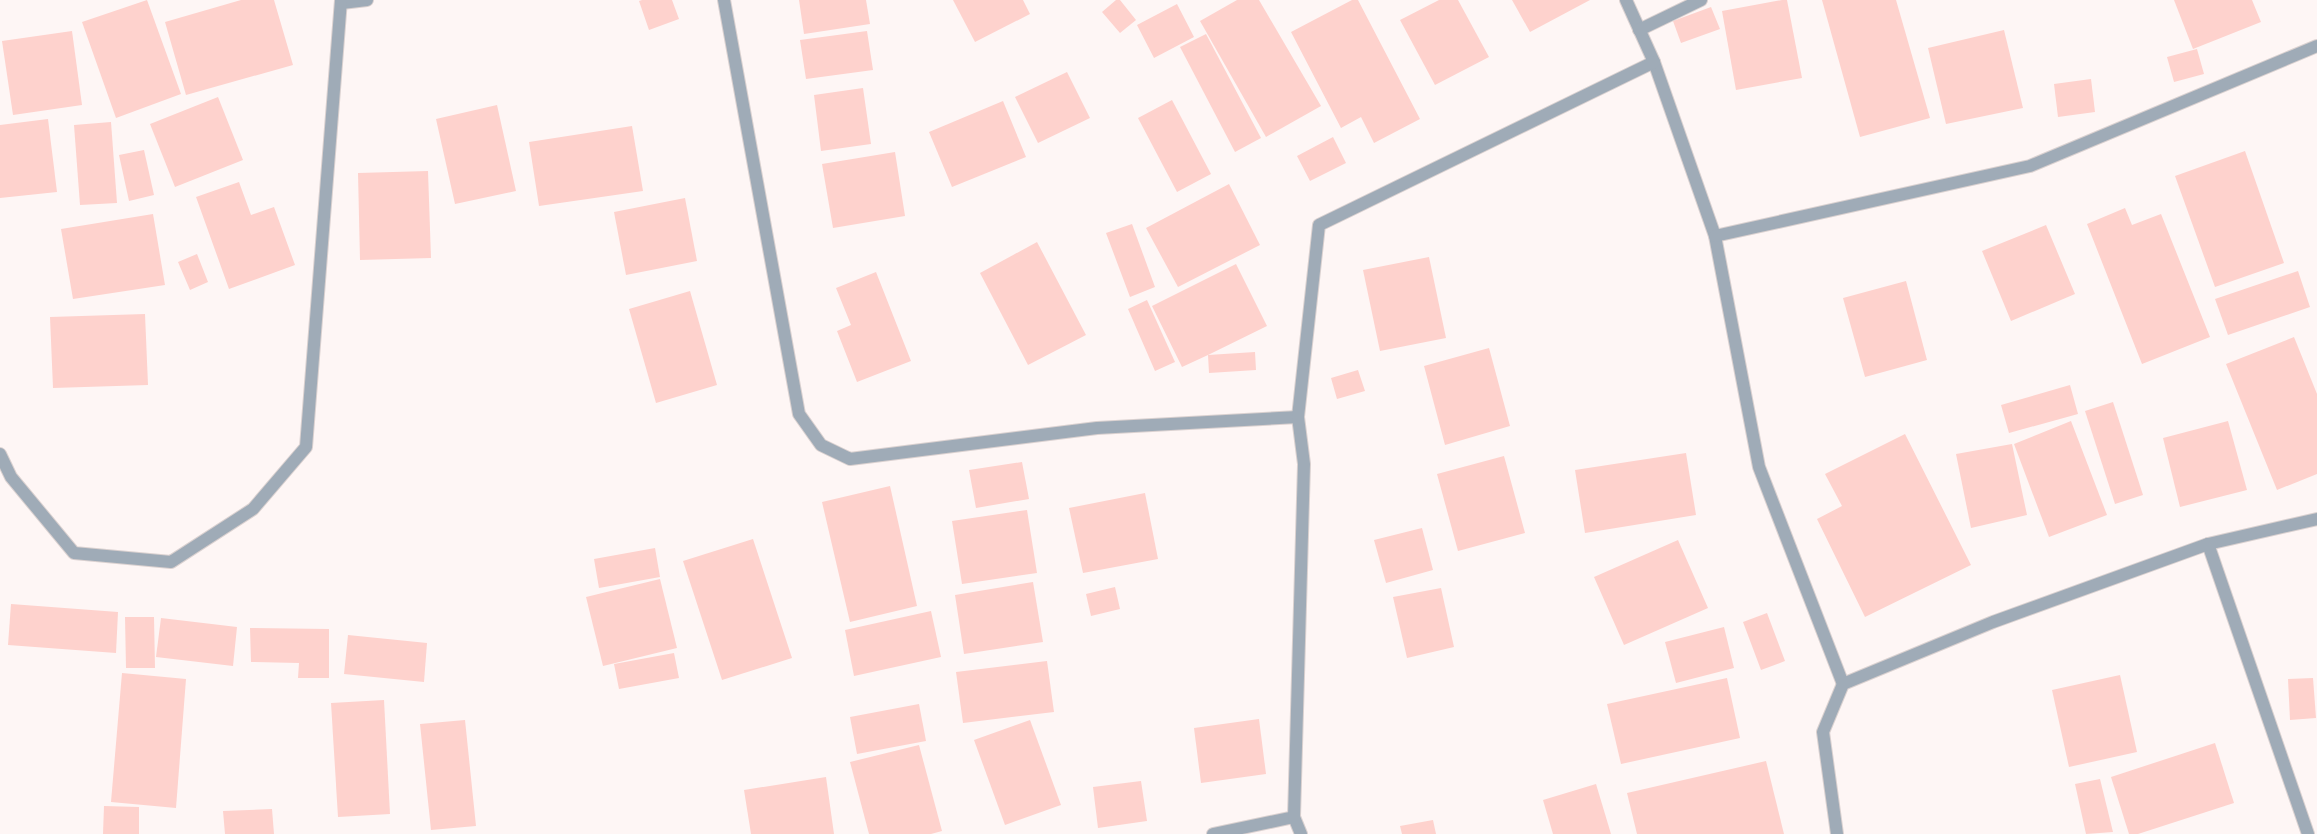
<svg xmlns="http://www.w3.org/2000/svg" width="2317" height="834" font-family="Mulish,sans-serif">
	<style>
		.building { fill: #fed2cd }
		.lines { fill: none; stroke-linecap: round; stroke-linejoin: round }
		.street-casing { stroke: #dad1d0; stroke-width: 14 }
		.street { stroke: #9fabb7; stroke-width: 12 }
	</style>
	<rect width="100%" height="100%" fill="#fef6f5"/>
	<!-- building -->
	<g class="building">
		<polygon points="147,0 181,94 116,118 82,22"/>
		<polygon points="241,0 274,0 293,65 186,95 165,22"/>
		<polygon points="642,0 672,0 679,19 649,30 639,1"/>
		<polygon points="799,0 866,0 870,24 804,34"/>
		<polygon points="953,0 1023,0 1030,14 975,42"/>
		<polygon points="1116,0 1120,0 1136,20 1120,33 1102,12"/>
		<polygon points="1237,0 1259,0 1321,106 1266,137 1200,21"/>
		<polygon points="1352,0 1358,0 1420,119 1374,143 1361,117 1341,128 1291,32"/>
		<polygon points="1439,0 1458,0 1489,57 1435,85 1400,20"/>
		<polygon points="1512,0 1590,0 1530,32"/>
		<polygon points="1782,0 1787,0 1802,78 1736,90 1722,11"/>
		<polygon points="1822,0 1896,0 1930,118 1860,137"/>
		<polygon points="2174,0 2252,0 2261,22 2193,49"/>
		<polygon points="1177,4 1194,37 1154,58 1137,25"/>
		<polygon points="1711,7 1720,29 1681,43 1673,21"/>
		<polygon points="2004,30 2023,108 1946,124 1928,48"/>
		<polygon points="72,31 82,105 13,115 2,41"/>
		<polygon points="867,31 873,70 806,79 800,40"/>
		<polygon points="1206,34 1261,138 1235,152 1180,47"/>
		<polygon points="2197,49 2204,74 2174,82 2167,57"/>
		<polygon points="1067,72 1090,118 1038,143 1015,97"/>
		<polygon points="2091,79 2095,112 2058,117 2054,84"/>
		<polygon points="863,88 871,144 821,151 814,95"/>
		<polygon points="218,97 243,160 175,187 150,124"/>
		<polygon points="1172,100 1211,174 1177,192 1138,118"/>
		<polygon points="1003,101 1026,157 952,187 929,132"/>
		<polygon points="497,105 516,191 455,204 436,119"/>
		<polygon points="48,119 57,192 0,198 0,125"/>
		<polygon points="111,122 117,203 80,205 74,125"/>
		<polygon points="632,126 643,191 539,206 529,142"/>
		<polygon points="1333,137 1346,163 1310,181 1297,156"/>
		<polygon points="144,150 154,195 129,201 119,155"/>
		<polygon points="2245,151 2284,263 2215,287 2175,176"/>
		<polygon points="895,152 905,216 833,228 822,164"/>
		<polygon points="428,171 431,258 360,260 358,173"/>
		<polygon points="239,182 251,215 274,207 295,265 229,289 196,197"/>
		<polygon points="1229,184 1260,245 1178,287 1146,228"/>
		<polygon points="685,198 697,261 626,275 614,212"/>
		<polygon points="2125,208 2132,225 2161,214 2210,337 2142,364 2087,224"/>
		<polygon points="153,214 165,285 73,299 61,229"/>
		<polygon points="1132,224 1155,287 1130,297 1106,233"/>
		<polygon points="2046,225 2075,294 2011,321 1982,251"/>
		<polygon points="1037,242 1086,335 1028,365 980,273"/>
		<polygon points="197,254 208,282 190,290 178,262"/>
		<polygon points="1429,257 1446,338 1380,351 1363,270"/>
		<polygon points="1236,264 1267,326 1208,355 1255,352 1256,370 1209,373 1208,355 1182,367 1152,306"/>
		<polygon points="2298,271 2310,307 2228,335 2215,299"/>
		<polygon points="876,272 911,361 857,382 837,331 851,325 836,288"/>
		<polygon points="1906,281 1927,360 1865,377 1843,298"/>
		<polygon points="690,291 717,385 656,403 629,309"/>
		<polygon points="1147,300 1175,362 1155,371 1128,309"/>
		<polygon points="145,314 148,385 53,388 50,317"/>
		<polygon points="2294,337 2317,394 2317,474 2277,490 2226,364"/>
		<polygon points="1489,348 1510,426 1445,445 1424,366"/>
		<polygon points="1358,370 1365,391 1337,399 1331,378"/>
		<polygon points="2070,385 2078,414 2009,433 2001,405"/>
		<polygon points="2113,402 2143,495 2115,504 2085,411"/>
		<polygon points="2071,421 2107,515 2049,537 2014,444"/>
		<polygon points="2228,421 2247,490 2180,507 2163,438"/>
		<polygon points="1905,434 1971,565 1865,617 1817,519 1842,506 1825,474"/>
		<polygon points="2012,444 2027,515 1971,528 1956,454"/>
		<polygon points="1686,453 1696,515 1585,533 1575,470"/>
		<polygon points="1504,456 1525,533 1458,551 1437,474"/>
		<polygon points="1022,462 1029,499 976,508 969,470"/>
		<polygon points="890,486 917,606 850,622 822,502"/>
		<polygon points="1145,493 1158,559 1083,573 1069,508"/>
		<polygon points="1027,510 1037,573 962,584 952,521"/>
		<polygon points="1422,528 1433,570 1386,583 1374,540"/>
		<polygon points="753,539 792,658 722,680 683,561"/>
		<polygon points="1678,540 1708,608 1624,645 1594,577"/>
		<polygon points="655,548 660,577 599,588 594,559"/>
		<polygon points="660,579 677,648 603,666 586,597"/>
		<polygon points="1033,582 1043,642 964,654 955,595"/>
		<polygon points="1115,587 1120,609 1091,616 1086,594"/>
		<polygon points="1441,588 1454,647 1407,658 1393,597"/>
		<polygon points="11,604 118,612 116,653 8,645"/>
		<polygon points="931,611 941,657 854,676 845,630"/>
		<polygon points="1767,613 1785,661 1761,670 1743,622"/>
		<polygon points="125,617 154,617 155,668 126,668"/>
		<polygon points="161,618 237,627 233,666 156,657"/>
		<polygon points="1724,627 1734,668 1676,683 1665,642"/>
		<polygon points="250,628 329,629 329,678 298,678 299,663 251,662"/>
		<polygon points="348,635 427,643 424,682 344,674"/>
		<polygon points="674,653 679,678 619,689 614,664"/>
		<polygon points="1047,661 1054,712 963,723 956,672"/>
		<polygon points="122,673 186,679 176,808 111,802"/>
		<polygon points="2120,675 2137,752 2069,767 2052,690"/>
		<polygon points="1727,678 1740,738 1621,764 1607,704"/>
		<polygon points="2313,678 2316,718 2290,720 2288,679"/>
		<polygon points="384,700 390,814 338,817 331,703"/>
		<polygon points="919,704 926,741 857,754 850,717"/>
		<polygon points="1259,719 1266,774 1201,783 1194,728"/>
		<polygon points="465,720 476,826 431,830 420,724"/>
		<polygon points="1030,720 1061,805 1005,825 974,740"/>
		<polygon points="2215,743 2234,803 2138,834 2129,834 2111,777"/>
		<polygon points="919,745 942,831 931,834 869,834 850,762"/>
		<polygon points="1766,761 1784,834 1637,834 1627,793"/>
		<polygon points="826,777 834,834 751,834 744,790"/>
		<polygon points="2100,779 2113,832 2086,834 2075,784"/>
		<polygon points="1141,781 1147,821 1098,828 1093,787"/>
		<polygon points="1596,784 1611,834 1553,834 1543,800"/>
		<polygon points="104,806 139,807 139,834 103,834"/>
		<polygon points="272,809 274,834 225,834 223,811"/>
		<polygon points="1433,820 1436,834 1402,834 1400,826"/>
	</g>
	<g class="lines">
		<defs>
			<g id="street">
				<polyline points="724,0 799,414 821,445 850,459 1097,428 1298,417"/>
				<polyline points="1626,0 1654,62 1715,236 1759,467 1843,684"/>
				<polyline points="342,3 367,0"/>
				<polyline points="1639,30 1701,0"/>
				<polyline points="1715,236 2030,166 2317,46"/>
				<polyline points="0,454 11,477 74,553 171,562 253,509 306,447 341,0"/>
				<polyline points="2208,544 2308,834"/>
				<polyline points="1213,834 1294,817"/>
				<polyline points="1301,834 1294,817 1304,464 1298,417 1319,225 1654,62"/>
				<polyline points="1837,834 1823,732 1843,684 1993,622 2208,544 2317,519"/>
			</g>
		</defs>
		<!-- street casing -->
		<use href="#street" class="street-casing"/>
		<!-- street -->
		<use href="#street" class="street"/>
	</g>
</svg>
